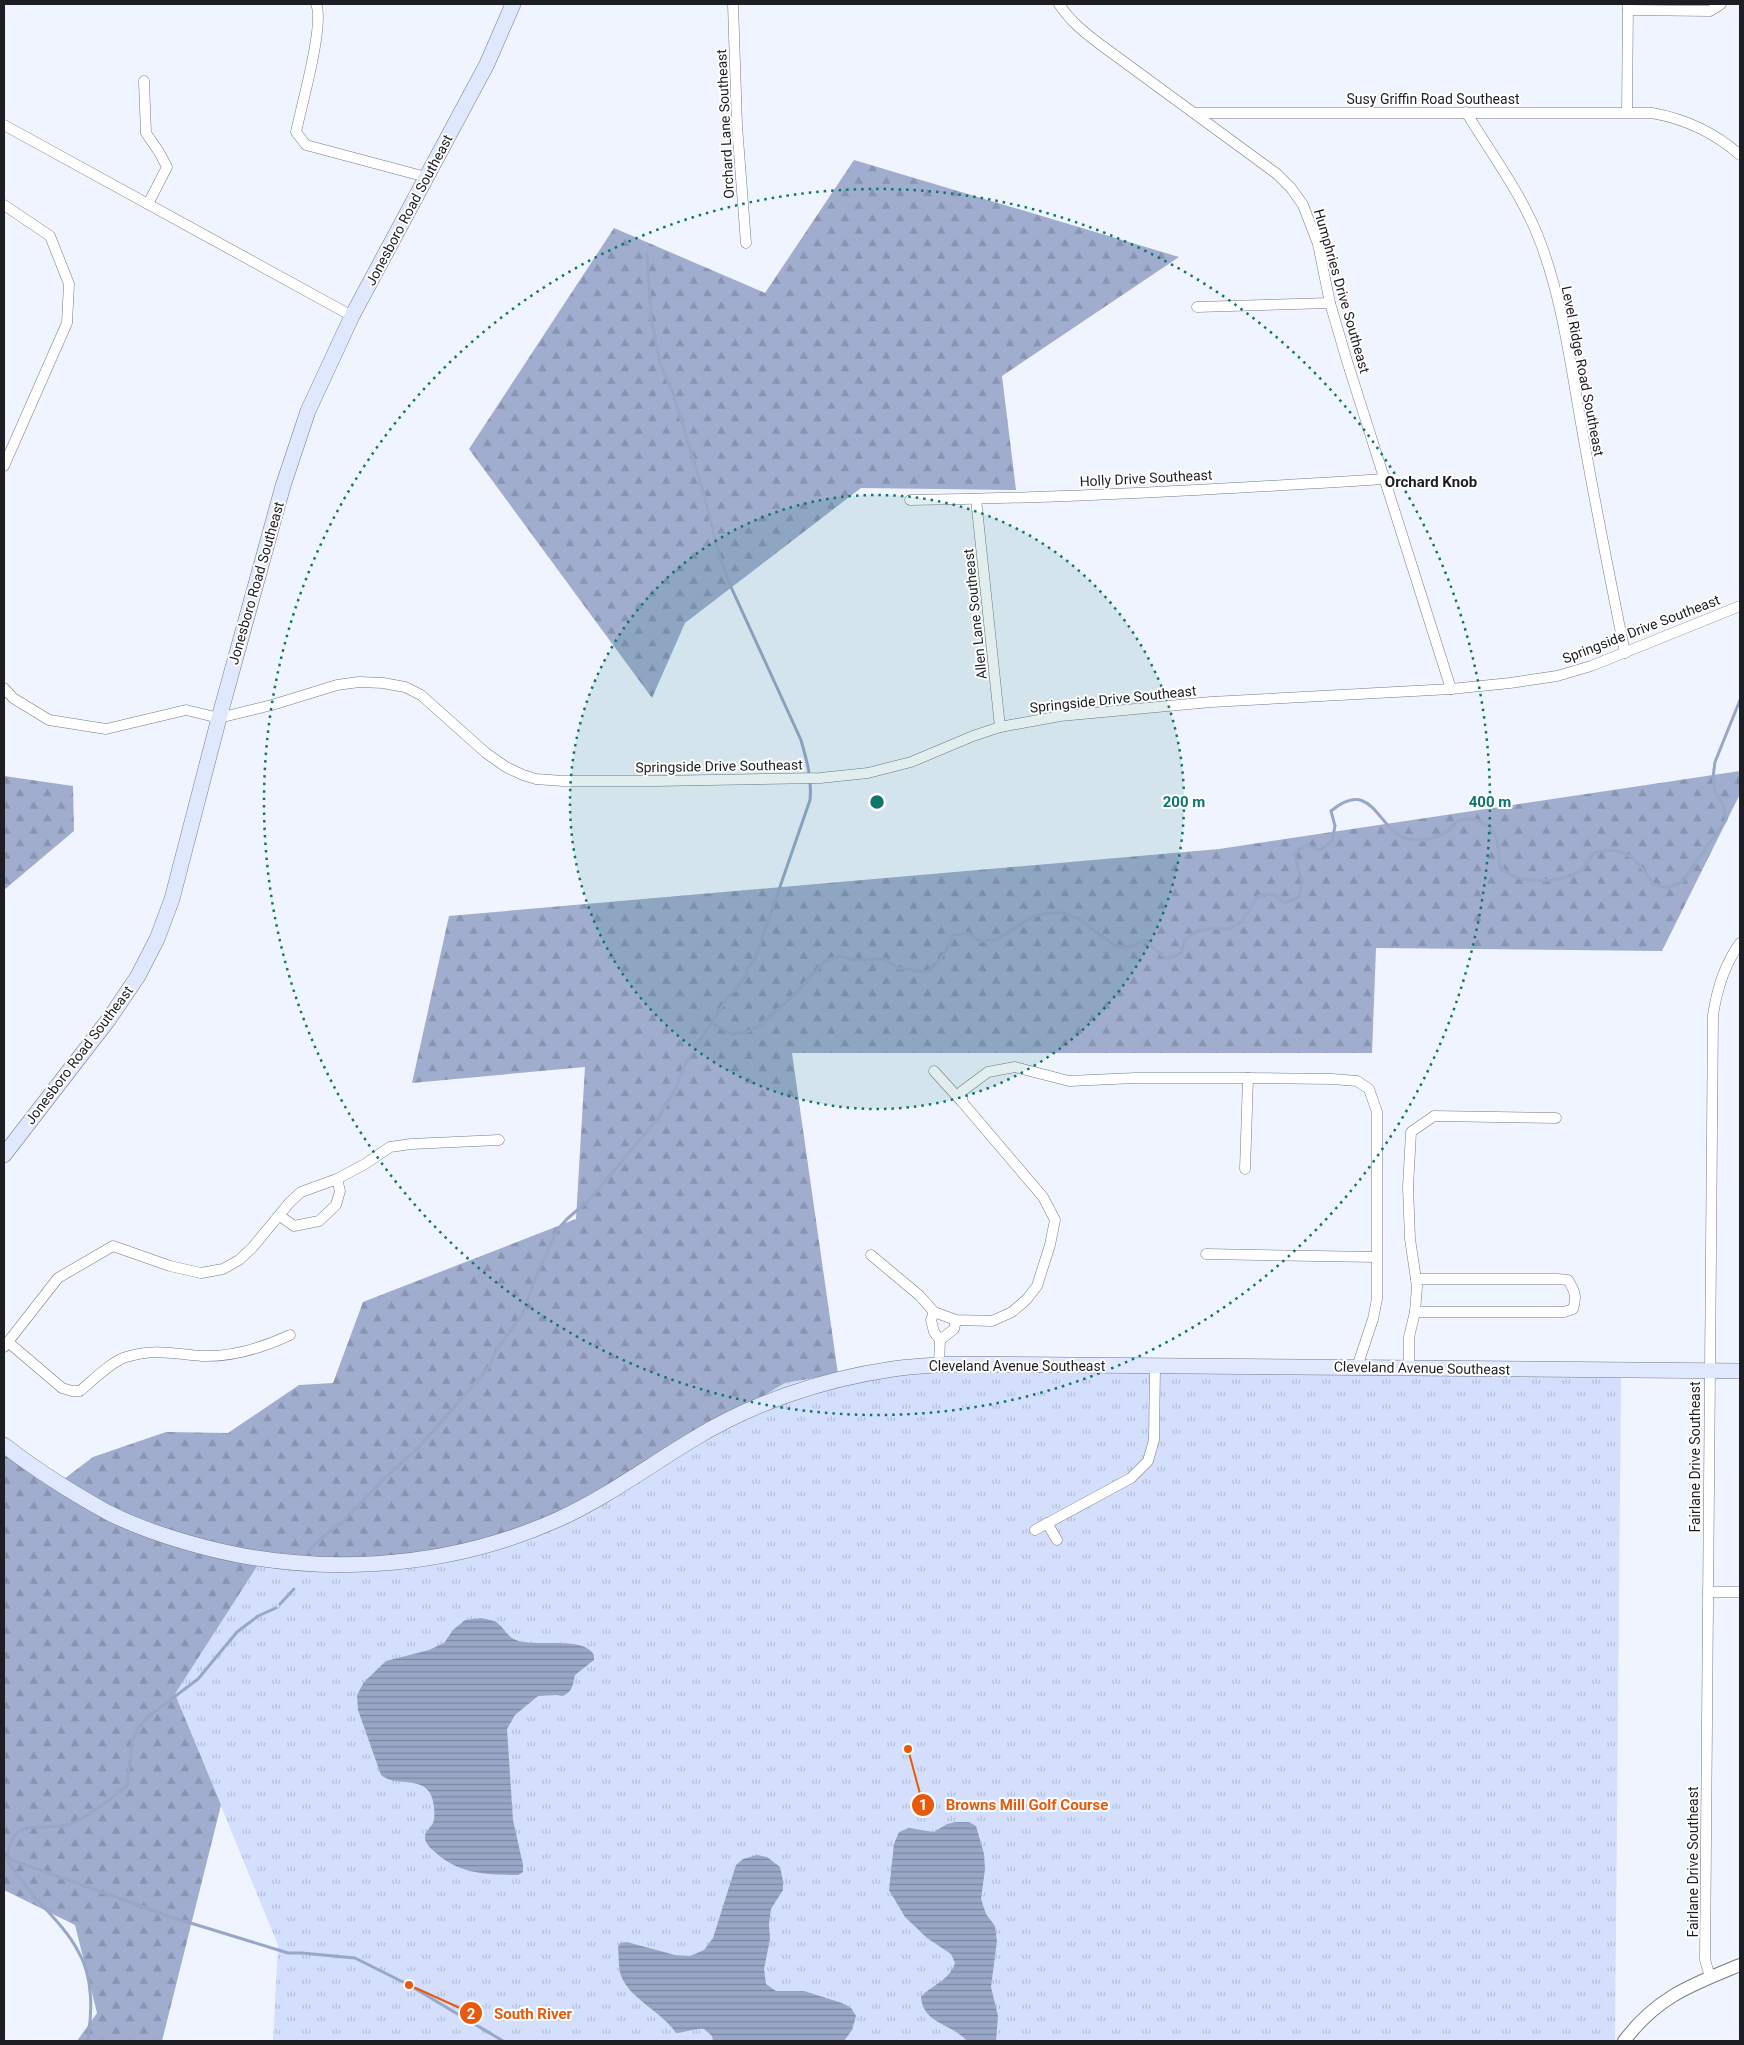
<svg xmlns="http://www.w3.org/2000/svg" width="1744" height="2045" font-family="Roboto,sans-serif">
	<style>
		.grass { fill: url(#grass-tufts) }
		.forest { fill: url(#forest-firs) }
		.water { fill: url(#water-rules) }
		.lines { fill: none; stroke-linecap: round; stroke-linejoin: round }
		.stream { stroke: #99a7c7; stroke-width: 3 }
		.minor-casing { stroke: #767b87; stroke-width: 11 }
		.tertiary-casing { stroke: #767b87; stroke-width: 14 }
		.secondary-casing { stroke: #767b87; stroke-width: 16 }
		.minor { stroke: #fff; stroke-width: 10 }
		.tertiary { stroke: #fff; stroke-width: 12 }
		.secondary { stroke: #dfe8fe; stroke-width: 15 }
		.ring { fill: none; stroke: #0f766e; stroke-width: 2.5; stroke-dasharray: 2.5 5 }
		.labels { text-anchor: middle; stroke-width: 4; stroke-linejoin: round; paint-order: stroke }
		.street-label { font-size: 14px; fill: #1c1e23; stroke: #fff }
		.neighbourhood-label { font-size: 15px; font-weight: bold; fill: #1c1e23; stroke: #fff }
		.centre { fill: #0f766e; stroke: #fff; stroke-width: 2.5 }
		.ring-label { font-size: 15px; text-anchor: middle; font-weight: bold; fill: #0f766e; stroke: #fff; stroke-width: 4; stroke-linejoin: round; paint-order: stroke }
		.leader { fill: none; stroke: #e8590c; stroke-width: 2 }
		.callout-dot { fill: #e8590c; stroke: #fff; stroke-width: 2 }
		.mark-label { font-size: 15px; text-anchor: middle; font-weight: bold; fill: #fff }
		.callout-label { font-size: 15px; text-anchor: middle; font-weight: bold; fill: #e8590c; stroke: #fff; stroke-width: 4; stroke-linejoin: round; paint-order: stroke }
	</style>
	<defs>
		<pattern id="grass-tufts" width="24" height="20" patternUnits="userSpaceOnUse" patternTransform="scale(1.25)"><rect width="24" height="20" fill="#d3dffc"/><path d="M3 7l-1-3M5 7V3M7 7l1-3M15 17l-1-3M17 17v-4M19 17l1-3" fill="none" stroke="#b5bfd8"/></pattern>
		<pattern id="forest-firs" width="22" height="20" patternUnits="userSpaceOnUse" patternTransform="scale(1.25)"><rect width="22" height="20" fill="#a0adce"/><path d="M5 1l3.5 6h-7zM16 11l3.5 6h-7z" fill="#8994b1"/></pattern>
		<pattern id="water-rules" width="6" height="5" patternUnits="userSpaceOnUse" patternTransform="scale(1.25)"><rect width="6" height="5" fill="#99a7c7"/><path d="M0 2.5h6" fill="none" stroke="#7c87a1"/></pattern>
	</defs>
	<rect width="100%" height="100%" fill="#eff4ff"/>
	<!-- grass -->
	<polygon class="grass" points="918,1361 1621,1376 1615,2041 273,2041 278,1945 175,1694 265,1554 711,1425 785,1383"/>
	<!-- forest -->
	<g class="forest">
		<polygon points="854,160 1179,257 1002,376 1016,490 861,488 685,623 652,698 469,449 614,228 765,293"/>
		<polygon points="1740,771 1740,794 1662,951 1376,948 1372,1053 792,1053 838,1374 785,1383 563,1514 466,1550 346,1565 265,1554 175,1694 221,1805 162,2041 77,2041 97,2013 75,1925 4,1890 4,1448 64,1479 93,1457 166,1432 228,1433 299,1385 333,1383 363,1302 576,1219 585,1067 412,1083 449,916 1219,849"/>
		<polygon points="4,776 73,786 74,831 4,890"/>
	</g>
	<!-- water -->
	<g class="water">
		<path d="M 481,1618 C 486,1619 493,1620 496,1622 C 504,1627 507,1637 516,1640 C 536,1648 583,1635 594,1655 L 594,1660 L 575,1675 C 572,1686 573,1692 562,1696 L 558,1695 L 538,1696 L 515,1715 L 507,1729 L 513,1820 L 523,1865 L 523,1872 L 518,1875 C 488,1875 458,1874 435,1852 C 431,1849 424,1842 425,1836 C 426,1831 430,1828 433,1823 C 436,1816 434,1800 430,1793 C 419,1776 395,1787 381,1775 L 358,1710 L 357,1695 L 364,1682 L 386,1661 L 429,1650 L 444,1643 L 453,1630 L 465,1620 Z"/>
		<path d="M 956,1822 L 969,1822 L 976,1826 L 984,1854 L 985,1869 L 981,1899 L 986,1914 L 995,1926 L 997,1941 L 991,1987 L 998,2016 L 996,2041 L 967,2041 C 951,2023 923,2024 921,1997 C 933,1984 949,1981 955,1963 L 951,1954 L 927,1938 L 905,1917 L 889,1890 L 894,1844 L 899,1832 L 909,1828 L 934,1832 L 947,1824 Z"/>
		<path d="M 757,1855 L 767,1857 L 780,1867 L 783,1881 L 783,1890 L 771,1909 L 769,1924 L 770,1939 L 764,1969 L 766,1984 L 776,1991 L 804,1991 L 842,2003 L 851,2008 L 856,2016 L 852,2030 L 844,2041 L 713,2041 L 712,2036 L 704,2029 C 694,2028 686,2033 676,2033 C 663,2013 631,1999 622,1978 C 618,1970 619,1957 618,1948 L 620,1943 L 627,1942 L 675,1955 L 690,1956 L 704,1950 L 713,1938 L 736,1865 L 743,1859 Z"/>
	</g>
	<g class="lines">
		<!-- stream -->
		<g class="stream">
			<path d="M 712,1023 L 732,1034 L 747,1032 L 760,1025 L 794,995 L 825,961 L 840,956 L 854,960 L 885,959 L 897,968 L 927,972 C 940,961 947,951 953,935 L 968,933 L 980,941 L 996,940 L 1034,916 L 1049,913 L 1065,913 L 1079,919 L 1115,946 L 1131,947 L 1144,940 L 1167,959 L 1181,953 L 1185,939 L 1198,931 L 1213,928 L 1229,929 L 1242,921 L 1258,896 L 1273,894 L 1285,903 L 1299,897 L 1302,882 L 1294,853 L 1306,845 L 1320,850 L 1332,841 L 1335,826 L 1331,811 C 1372,777 1377,828 1405,838 C 1419,842 1433,840 1446,832 C 1450,830 1453,824 1457,822 C 1470,814 1491,823 1496,837 C 1499,845 1498,858 1500,867 C 1504,870 1508,874 1513,876 C 1532,884 1569,882 1584,867 C 1588,863 1590,858 1593,853 C 1624,844 1638,859 1653,884 L 1668,888 L 1682,882 L 1726,820 L 1723,805 L 1715,792 L 1713,777 L 1715,762 L 1740,700"/>
			<path d="M 308,1552 L 318,1541 L 342,1522 L 385,1478 L 419,1447 L 490,1366 L 495,1352 L 522,1315 L 538,1272 L 557,1230 L 567,1219 L 590,1199 L 659,1117 L 675,1090 L 686,1062 L 728,997 L 739,986 L 747,973 L 746,970 L 755,959 L 810,800 C 812,778 807,761 801,740 L 731,587 L 720,558 L 705,498 L 674,396 L 660,363 L 651,317 L 647,254"/>
			<polyline points="280,1604 294,1589"/>
			<polyline points="4,1858 12,1860 171,1917 288,1953 302,1953 355,1958 409,1985 503,2041"/>
			<path d="M 87,2041 C 93,2013 93,1976 78,1951 C 67,1930 48,1912 32,1894 C 23,1883 15,1871 7,1860 C 12,1809 45,1837 77,1821 C 95,1812 111,1798 127,1786 L 132,1741 L 139,1727 L 149,1716 L 198,1679 L 237,1632 L 258,1616 L 276,1608"/>
		</g>
		<defs>
			<g id="minor">
				<path d="M 316,4 C 325,24 301,107 296,132 L 306,145 L 426,177"/>
				<polyline points="733,4 737,126 746,243"/>
				<path d="M 1059,4 C 1070,21 1085,33 1101,45 L 1277,174 L 1291,188 L 1303,205 L 1318,244 L 1330,303 L 1347,361 L 1451,689"/>
				<polyline points="1628,10 1710,11 1721,4"/>
				<polyline points="144,81 146,133 159,152 167,167 148,204"/>
				<path d="M 1466,112 C 1492,155 1524,197 1541,244 C 1563,303 1571,368 1582,429 C 1595,504 1610,578 1625,653"/>
				<polyline points="1627,112 1628,4"/>
				<path d="M 1194,113 L 1652,113 C 1686,119 1714,132 1740,155"/>
				<polyline points="4,125 352,316"/>
				<polyline points="4,205 50,236 69,284 67,323 4,466"/>
				<polyline points="1197,307 1330,303"/>
				<polyline points="976,499 1000,727"/>
				<path d="M 910,500 C 1068,498 1226,489 1384,479"/>
				<polyline points="4,688 13,698 49,720 106,729 186,710 219,718 272,705 337,685 359,682 383,683 405,687 421,695 486,753 506,767 523,775 536,779 563,781 656,781 820,778 868,773 911,762 973,736 1000,727 1060,716 1211,702 1451,689 1510,683 1557,676 1591,666 1740,606"/>
				<polyline points="934,1071 962,1102"/>
				<polyline points="1245,1169 1248,1078"/>
				<polyline points="280,1216 294,1226 319,1221 336,1205 340,1191 337,1179"/>
				<polyline points="1206,1254 1376,1257"/>
				<polyline points="871,1255 920,1296 934,1312 956,1320 992,1321 1012,1312 1027,1299 1037,1286 1050,1245 1055,1220 1043,1197 963,1103 961,1092 988,1072 1015,1067 1069,1081 1135,1078 1248,1078 1332,1079 1357,1081 1369,1089 1377,1112 1377,1299 1373,1319 1357,1367"/>
				<polyline points="934,1312 931,1320 934,1332 940,1340 939,1365"/>
				<path d="M 1415,1312 L 1564,1312 L 1573,1309 C 1577,1297 1575,1291 1568,1280 L 1557,1279 L 1416,1279"/>
				<polyline points="940,1340 954,1329 956,1320"/>
				<path d="M 8,1342 L 62,1388 L 72,1391 L 80,1391 C 92,1381 112,1361 126,1357 C 155,1348 174,1354 202,1356 C 233,1357 262,1348 290,1335"/>
				<polyline points="4,1347 58,1278 113,1246 170,1266 201,1273 223,1269 239,1260 252,1248 290,1202 301,1192 337,1179 365,1164 390,1147 411,1144 499,1140"/>
				<polyline points="1409,1368 1409,1337 1415,1312 1417,1286 1410,1239 1408,1187 1411,1132 1434,1116 1556,1118"/>
				<polyline points="1047,1523 1057,1540"/>
				<polyline points="1035,1530 1131,1478 1148,1461 1154,1440 1155,1365"/>
				<polyline points="1708,1592 1740,1592"/>
				<path d="M 1710,1977 L 1705,1960 L 1713,1015 C 1717,989 1724,965 1740,943"/>
			</g>
			<path id="tertiary" d="M 1624,2041 C 1657,1997 1691,1985 1740,1965"/>
			<g id="secondary">
				<polyline points="4,1155 109,1019 138,976 157,939 172,899 219,718 283,486 308,411 352,316 487,64 513,4"/>
				<path d="M 4,1445 C 36,1470 71,1492 107,1512 C 132,1525 161,1535 189,1543 C 309,1578 444,1571 559,1519 C 607,1497 647,1467 692,1440 C 752,1403 823,1379 893,1369 C 913,1366 934,1365 955,1364 L 1740,1371"/>
			</g>
		</defs>
		<!-- minor casing -->
		<use href="#minor" class="minor-casing"/>
		<!-- tertiary casing -->
		<use href="#tertiary" class="tertiary-casing"/>
		<!-- secondary casing -->
		<use href="#secondary" class="secondary-casing"/>
		<!-- minor -->
		<use href="#minor" class="minor"/>
		<!-- tertiary -->
		<use href="#tertiary" class="tertiary"/>
		<!-- secondary -->
		<use href="#secondary" class="secondary"/>
	</g>
	<!-- distance rings -->
	<circle cx="877" cy="802" r="307" fill="#0f766e" fill-opacity=".12"/>
	<g class="ring">
		<circle cx="877" cy="802" r="307"/>
		<circle cx="877" cy="802" r="613"/>
	</g>
	<g class="labels">
		<!-- street labels -->
		<g class="street-label">
			<text x="1433" y="104">Susy Griffin Road Southeast</text>
			<text transform="translate(725 124) rotate(-93)" y="5">Orchard Lane Southeast</text>
			<text transform="translate(409 210) rotate(-62)" y="5">Jonesboro Road Southeast</text>
			<text transform="translate(1342 291) rotate(74)" y="5">Humphries Drive Southeast</text>
			<text transform="translate(1583 371) rotate(79)" y="5">Level Ridge Road Southeast</text>
			<text transform="translate(1146 478) rotate(-3)" y="5">Holly Drive Southeast</text>
			<text transform="translate(256 583) rotate(-74)" y="5">Jonesboro Road Southeast</text>
			<text transform="translate(975 614) rotate(-96)" y="5">Allen Lane Southeast</text>
			<text transform="translate(1641 629) rotate(-21)" y="5">Springside Drive Southeast</text>
			<text transform="translate(1113 699) rotate(-6)" y="5">Springside Drive Southeast</text>
			<text transform="translate(719 766) rotate(-1)" y="5">Springside Drive Southeast</text>
			<text transform="translate(79 1055) rotate(-53)" y="5">Jonesboro Road Southeast</text>
			<text x="1017" y="1371">Cleveland Avenue Southeast</text>
			<text transform="translate(1422 1368) rotate(1)" y="5">Cleveland Avenue Southeast</text>
			<text transform="translate(1695 1457) rotate(-90)" y="5">Fairlane Drive Southeast</text>
			<text transform="translate(1693 1862) rotate(-90)" y="5">Fairlane Drive Southeast</text>
		</g>
		<!-- neighbourhood labels -->
		<g class="neighbourhood-label">
			<text x="1431" y="487">Orchard Knob</text>
		</g>
	</g>
	<circle cx="877" cy="802" r="8" class="centre"/>
	<g class="ring-label">
		<text x="1184" y="807">200 m</text>
		<text x="1490" y="807">400 m</text>
	</g>
	<!-- callouts -->
	<path class="leader" d="M908 1749L923 1805M409 1985L471 2013"/>
	<g class="callout-dot">
		<circle cx="908" cy="1749" r="5"/>
		<circle cx="409" cy="1985" r="5"/>
		<circle cx="923" cy="1805" r="12"/>
		<circle cx="471" cy="2013" r="12"/>
	</g>
	<g class="mark-label">
		<text x="923" y="1810">1</text>
		<text x="471" y="2019">2</text>
	</g>
	<g class="callout-label">
		<text x="1027" y="1810">Browns Mill Golf Course</text>
		<text x="533" y="2019">South River</text>
	</g>
	<!-- border -->
	<rect width="1744" height="2045" fill="none" stroke="#1c1e23" stroke-width="10"/>
</svg>
